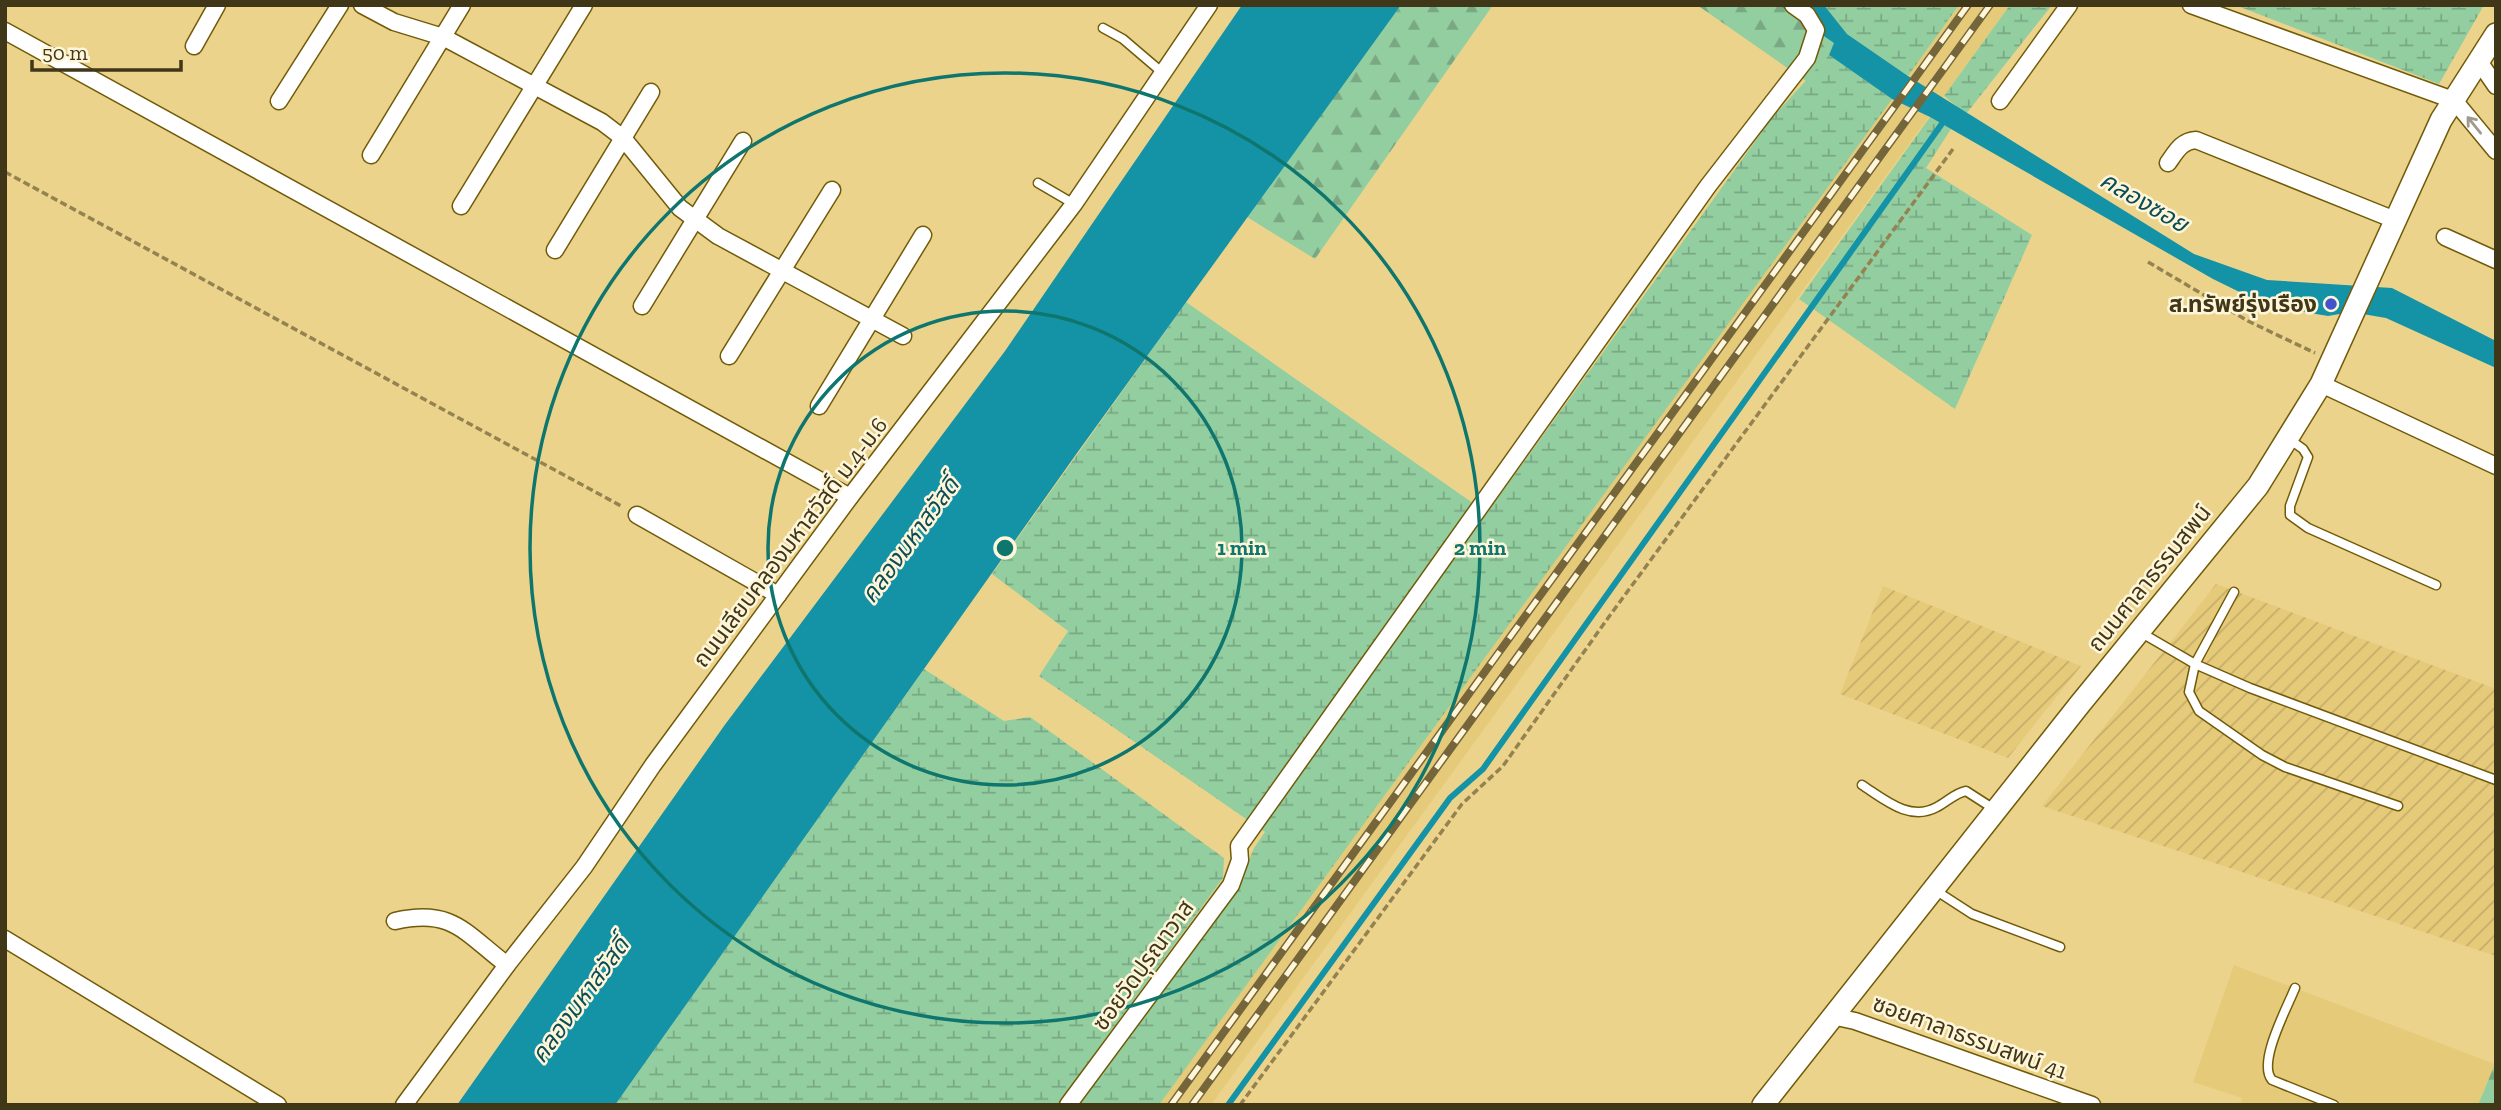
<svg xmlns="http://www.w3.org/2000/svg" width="2501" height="1110" font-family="'Zilla Slab','Noto Sans Thai',serif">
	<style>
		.built { fill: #e5ca7a }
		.industrial { fill: url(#industrial-furrows) }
		.forest { fill: url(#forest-firs) }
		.wetland { fill: url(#wetland-marsh) }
		.water { fill: #1493a7 }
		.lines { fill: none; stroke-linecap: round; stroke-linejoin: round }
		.stream { stroke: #1493a7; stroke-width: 6 }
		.lane-casing { stroke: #715b09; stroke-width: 11 }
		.street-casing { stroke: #715b09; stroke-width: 19 }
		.secondary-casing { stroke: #715b09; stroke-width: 24 }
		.path { stroke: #948250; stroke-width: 3.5; stroke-dasharray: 7 3.5; stroke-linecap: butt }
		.lane { stroke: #fff; stroke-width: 8 }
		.street { stroke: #fff; stroke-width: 16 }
		.secondary { stroke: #fff; stroke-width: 21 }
		.rail-casing { stroke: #74653b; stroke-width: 8 }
		.rail { stroke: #fff6da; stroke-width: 5; stroke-dasharray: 16; stroke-linecap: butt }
		.oneway { stroke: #a09a8c }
		.ring { fill: none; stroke: #0f766e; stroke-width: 3.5 }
		.poi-dot { fill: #4254c8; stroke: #fff6da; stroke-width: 2.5 }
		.labels { text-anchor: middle; stroke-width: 5; stroke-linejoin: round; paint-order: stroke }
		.poi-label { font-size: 23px; font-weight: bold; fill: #403618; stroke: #fff6da; text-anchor: end }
		.street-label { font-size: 23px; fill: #403618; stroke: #fff6da }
		.water-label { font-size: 24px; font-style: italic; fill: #0a4d57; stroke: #fff6da }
		.centre { fill: #0f766e; stroke: #fff6da; stroke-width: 3.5 }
		.ring-label { font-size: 21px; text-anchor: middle; font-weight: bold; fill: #0f766e; stroke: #fff6da; stroke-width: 5; stroke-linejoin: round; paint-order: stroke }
	</style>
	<defs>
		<pattern id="industrial-furrows" width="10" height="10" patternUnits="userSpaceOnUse" patternTransform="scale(1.75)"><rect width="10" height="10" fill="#e5ca7a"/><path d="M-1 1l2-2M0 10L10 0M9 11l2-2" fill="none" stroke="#c6ae69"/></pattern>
		<pattern id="forest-firs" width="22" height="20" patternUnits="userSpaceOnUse" patternTransform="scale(1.75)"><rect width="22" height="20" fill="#93cea1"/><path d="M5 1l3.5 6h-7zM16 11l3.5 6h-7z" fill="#79a882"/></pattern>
		<pattern id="wetland-marsh" width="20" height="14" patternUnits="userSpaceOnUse" patternTransform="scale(1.75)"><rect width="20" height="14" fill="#93cea1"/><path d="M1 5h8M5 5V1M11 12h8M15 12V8" fill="none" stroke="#79a882"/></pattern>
	</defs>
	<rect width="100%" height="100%" fill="#ecd38c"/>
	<!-- built -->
	<g class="built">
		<polygon points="1959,5 2010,5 1211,1105 1159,1105"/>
		<polygon points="2234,965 2495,1064 2478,1105 2240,1105 2242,1098 2193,1082"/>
	</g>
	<!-- industrial -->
	<g class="industrial">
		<polygon points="2216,584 2496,689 2496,956 2042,806"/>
		<polygon points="1883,586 2081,666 2008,758 1840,694"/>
	</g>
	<!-- forest -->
	<g class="forest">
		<polygon points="1401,5 1493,5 1315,259 1247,217"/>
		<polygon points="1697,5 1779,5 1835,43 1829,55 1806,81"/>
		<polygon points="2496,1061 2496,1105 2478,1105 2495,1064"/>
	</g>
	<!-- wetland -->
	<g class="wetland">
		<polygon points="1824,5 1959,5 1908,76 1847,34"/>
		<polygon points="2010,5 2052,5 1966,114 1944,96"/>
		<polygon points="2235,5 2484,5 2439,84"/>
		<polygon points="1829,55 1892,99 1159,1105 1077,1105 1236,892 1254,848 1265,832 1039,676 1068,631 992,574 1186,302 1487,513 1772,118"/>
		<polygon points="1930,117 1951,129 1926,168 2032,235 1955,409 1799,299"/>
		<polygon points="924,669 1004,721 1030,717 1224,858 1223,878 1057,1105 615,1105"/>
	</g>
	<!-- water -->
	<g class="water">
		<polygon points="1242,5 1401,5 1077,453 615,1105 457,1105 724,726 1005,351"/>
		<polygon points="1779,5 1824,5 1847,34 1908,76 2194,254 2267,280 2392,288 2496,341 2496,368 2386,318 2351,312 2328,316 2268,306 2213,279 1930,117 1892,99 1829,55 1834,43"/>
	</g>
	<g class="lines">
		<!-- stream -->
		<polyline class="stream" points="1228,1105 1450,798 1483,769 1946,118"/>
		<defs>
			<g id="lane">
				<polyline points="1103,28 1123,39 1164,74"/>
				<polyline points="1038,183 1074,204"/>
				<polyline points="2289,439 2303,449 2308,457 2290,506 2290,515 2308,528 2436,585"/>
				<polyline points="2234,592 2195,664 2189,692 2199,711 2262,755 2285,767 2398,806"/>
				<polyline points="2140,632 2195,664 2250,688 2496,780"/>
				<path d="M 1862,785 C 1885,800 1910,822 1937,807 C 1947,802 1955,793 1966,791 L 1994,809"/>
				<polyline points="1935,890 1972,914 2060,947"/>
				<path d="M 2295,988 C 2287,1008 2257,1063 2272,1080 L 2334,1105"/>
			</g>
			<g id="street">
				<polyline points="362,5 394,22 443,37 602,122 623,138 680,208 718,236 903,336"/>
				<polyline points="2191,5 2453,100"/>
				<polyline points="5,31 850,497"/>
				<polyline points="194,46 217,5"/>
				<polyline points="2478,60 2496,86"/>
				<polyline points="2453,99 2496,151"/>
				<polyline points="279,101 340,5"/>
				<polyline points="2000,101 2069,5"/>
				<polyline points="371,155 462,5"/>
				<path d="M 2168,163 C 2176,152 2181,141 2196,140 L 2395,220"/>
				<polyline points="461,206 584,5"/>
				<polyline points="2445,237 2496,260"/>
				<polyline points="555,250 651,92"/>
				<polyline points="642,306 743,141"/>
				<polyline points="729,356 832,190"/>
				<polyline points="2321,384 2496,466"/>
				<polyline points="819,406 923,235"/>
				<polyline points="637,515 778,595"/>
				<path d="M 395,921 C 452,908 464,932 507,965"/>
				<polyline points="5,939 278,1105"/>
				<polyline points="1832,1016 1855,1021 2092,1105"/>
				<polyline points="404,1105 507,965 584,867 653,765 850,497 1074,204 1209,5"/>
				<polyline points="1068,1105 1231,885 1240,860 1239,846 1708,186 1807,58 1816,30 1807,15 1793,5"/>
			</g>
			<polyline id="secondary" points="1763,1105 2080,704 2258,486 2321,384 2441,120 2496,34"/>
		</defs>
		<!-- lane casing -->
		<use href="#lane" class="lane-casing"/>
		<!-- street casing -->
		<use href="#street" class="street-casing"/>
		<!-- secondary casing -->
		<use href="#secondary" class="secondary-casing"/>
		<!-- path -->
		<g class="path">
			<polyline points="5,172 623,507"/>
			<polyline points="2148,262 2248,321 2315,353"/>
			<polyline points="1240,1105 1462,804 1503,766 1608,618 1953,149"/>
		</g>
		<!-- lane -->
		<use href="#lane" class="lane"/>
		<!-- street -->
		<use href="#street" class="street"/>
		<!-- secondary -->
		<use href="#secondary" class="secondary"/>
		<defs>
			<g id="rail">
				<polyline points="1171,1105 1968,5"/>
				<polyline points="1192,1105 1990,5"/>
			</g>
		</defs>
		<!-- rail casing -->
		<use href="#rail" class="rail-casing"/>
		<!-- rail -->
		<use href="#rail" class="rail"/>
	</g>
	<!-- one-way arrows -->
	<defs><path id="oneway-shaft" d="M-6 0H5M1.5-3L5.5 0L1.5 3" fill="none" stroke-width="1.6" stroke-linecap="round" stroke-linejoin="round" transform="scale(1.75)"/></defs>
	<use class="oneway" href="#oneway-shaft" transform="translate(2474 125) rotate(-129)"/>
	<!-- distance rings -->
	<g class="ring">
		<circle cx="1005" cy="548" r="237"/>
		<circle cx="1005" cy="548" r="475"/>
	</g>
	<!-- markers -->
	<circle class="poi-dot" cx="2331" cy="304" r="7"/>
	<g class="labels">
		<!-- poi labels -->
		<g class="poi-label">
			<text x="2317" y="312">ส.ทรัพย์รุ่งเรือง</text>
		</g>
		<!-- street labels -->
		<g class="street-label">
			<text transform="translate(790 542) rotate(-53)" y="8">ถนนเลียบคลองมหาสวัสดิ์ ม.4-ม.6</text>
			<text transform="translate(2149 578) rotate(-51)" y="8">ถนนศาลาธรรมสพน์</text>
			<text transform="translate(1143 965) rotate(-54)" y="8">ซอยวัดปุรณาวาส</text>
			<text transform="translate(1970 1037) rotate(20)" y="8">ซอยศาลาธรรมสพน์ 41</text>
		</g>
		<!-- water labels -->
		<g class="water-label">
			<text transform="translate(2144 202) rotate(30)" y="8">คลองซอย</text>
			<text transform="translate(910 540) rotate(-54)" y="8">คลองมหาสวัสดิ์</text>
			<text transform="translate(580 1000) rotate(-54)" y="8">คลองมหาสวัสดิ์</text>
		</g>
	</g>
	<circle cx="1005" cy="548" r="10" class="centre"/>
	<g class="ring-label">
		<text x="1242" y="555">1 min</text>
		<text x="1480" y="555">2 min</text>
	</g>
	<!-- border -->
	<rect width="2501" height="1110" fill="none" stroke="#403618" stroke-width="14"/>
	<!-- scale -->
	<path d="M32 60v10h149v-10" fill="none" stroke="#403618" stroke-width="3.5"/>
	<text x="42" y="60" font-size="21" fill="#403618" stroke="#fff6da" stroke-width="5" paint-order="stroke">50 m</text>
</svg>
